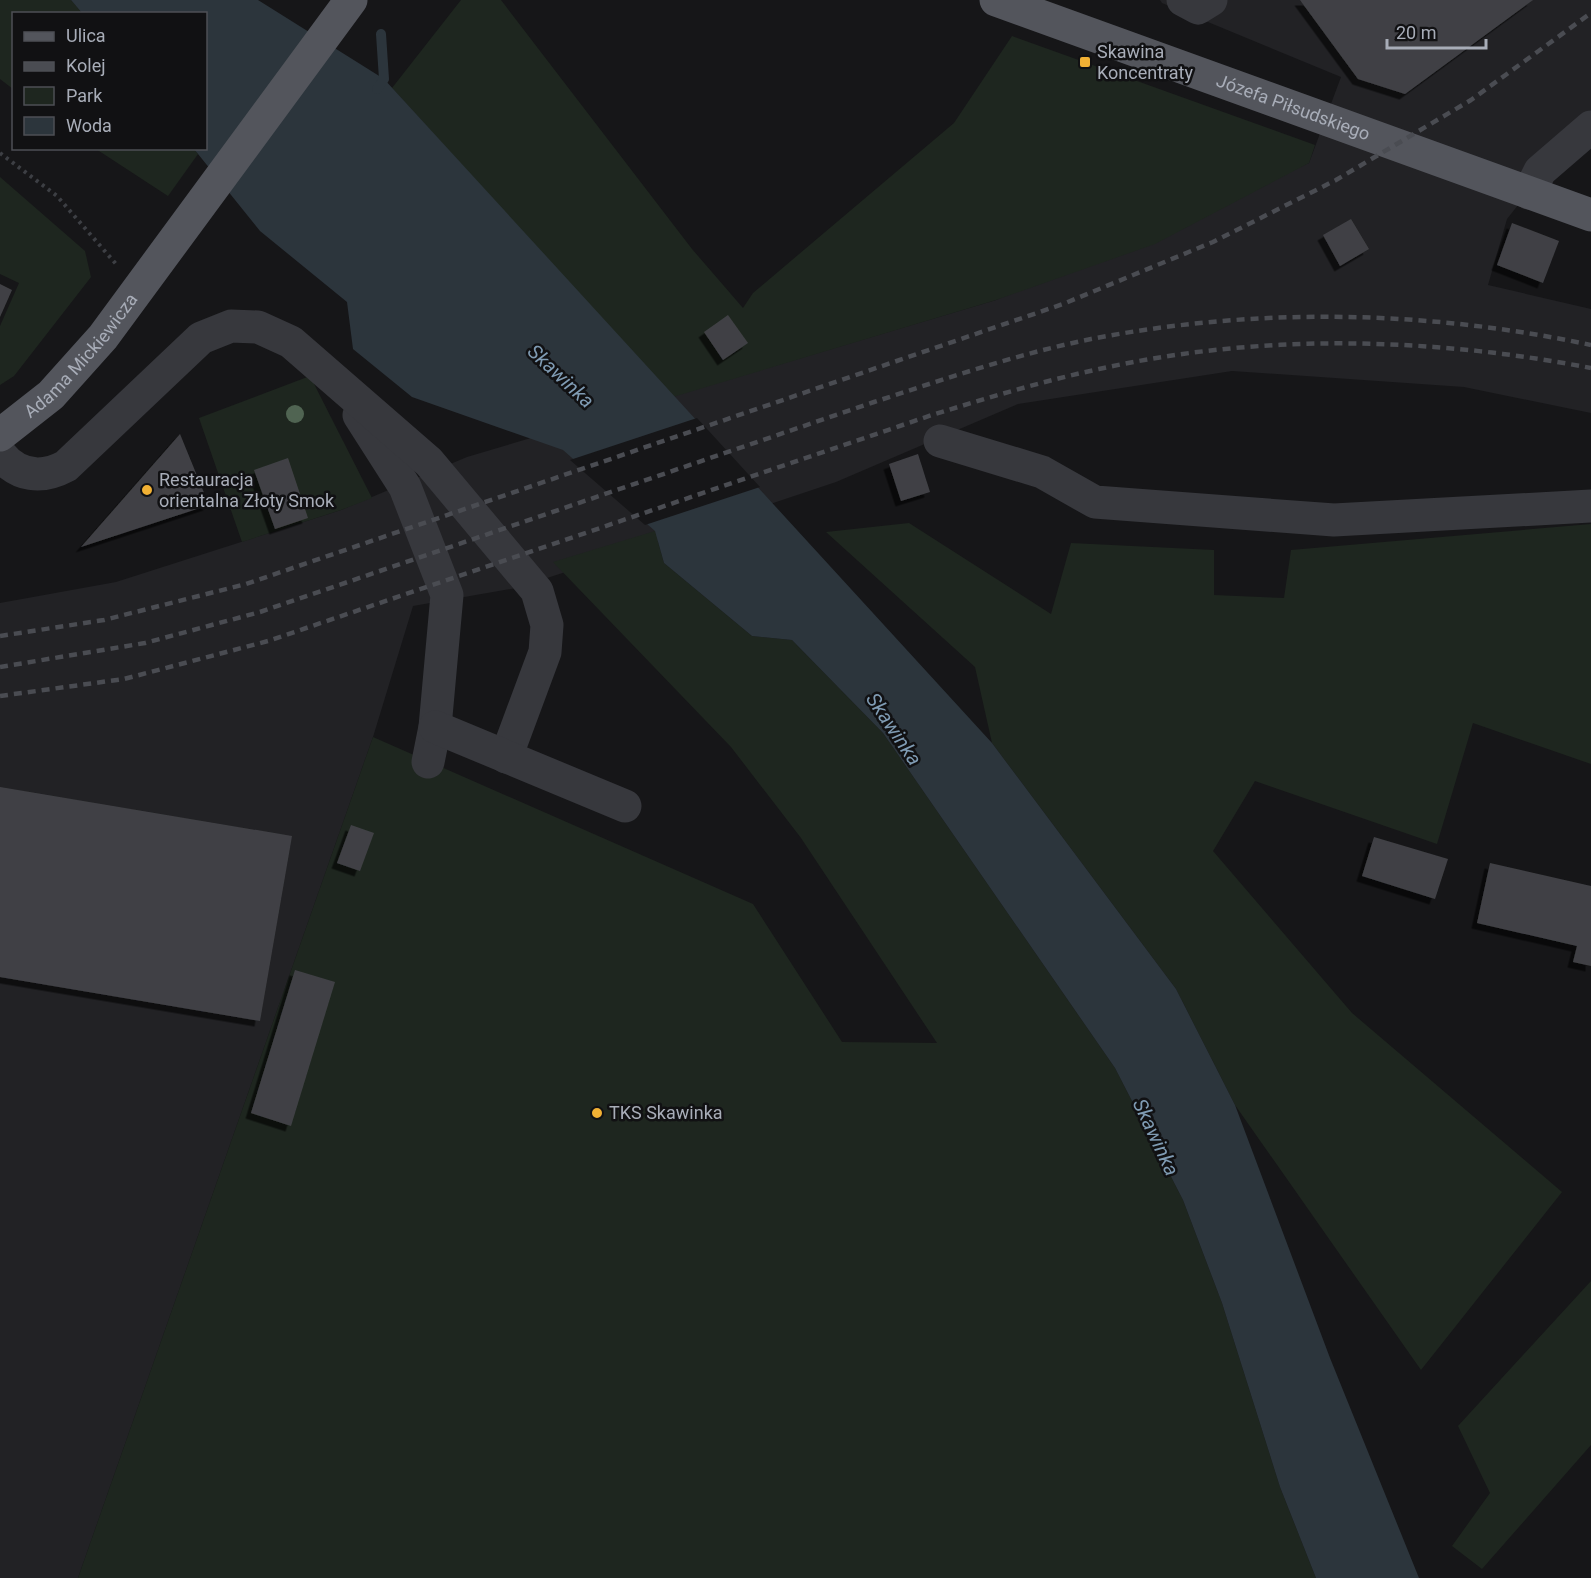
<svg xmlns="http://www.w3.org/2000/svg" width="1591" height="1578" font-family="Roboto,sans-serif">
	<style>
		.built { fill: #222225 }
		.green { fill: #1e261f }
		.water { fill: #2c353c }
		.pier { fill: #161618 }
		.lines { fill: none; stroke-linecap: round; stroke-linejoin: round }
		.stream { stroke: #2c353c; stroke-width: 10 }
		.building { fill: #404145; filter: url(#shadow) }
		.path { stroke: #3d3f44; stroke-width: 4; stroke-dasharray: 3 4.5; stroke-linecap: butt }
		.minor { stroke: #37383d; stroke-width: 33 }
		.major { stroke: #53555c; stroke-width: 33 }
		.rail { stroke: #4a4c52; stroke-width: 4.5; stroke-dasharray: 8 6; stroke-linecap: butt }
		.tree { fill: #506452 }
		.poi-dot { fill: #f2b134; stroke: #111113; stroke-width: 2 }
		.labels { text-anchor: middle; stroke-width: 5; stroke-linejoin: round; paint-order: stroke }
		.poi-label { font-size: 18px; fill: #a8adb8; stroke: #111113; text-anchor: start }
		.street-label { font-size: 18px; fill: #a8adb8; stroke: #111113 }
		.water-label { font-size: 20px; font-style: italic; fill: #7f9bb3; stroke: #111113 }
	</style>
	<defs>
		<filter id="shadow"><feDropShadow dx="-5.5" dy="5.5" stdDeviation="0" flood-color="#0009"/></filter>
	</defs>
	<rect width="100%" height="100%" fill="#161618"/>
	<!-- built -->
	<polygon class="built" points="1160,0 1591,0 1591,113 1507,219 1488,285 1591,309 1591,413 1464,387 1232,371 1018,404 836,482 581,567 516,588 413,606 373,737 78,1578 0,1578 0,603 116,582 341,510 467,457 996,300 1309,163 1341,77 1162,3"/>
	<!-- green -->
	<g class="green">
		<polygon points="0,0 71,0 82,13 14,14 13,89 0,79"/>
		<polygon points="461,0 501,0 692,249 743,308 753,293 954,123 1012,36 1315,145 1309,163 1155,244 996,300 673,397 392,88"/>
		<polygon points="96,149 194,149 198,154 168,196"/>
		<polygon points="0,177 85,251 91,277 14,376 0,385 0,326 19,283 0,274"/>
		<polygon points="310,376 372,498 341,510 242,542 199,418"/>
		<polygon points="909,523 1051,614 1071,543 1214,550 1214,595 1284,598 1291,550 1591,524 1591,764 1473,723 1437,844 1255,781 1213,851 1352,1013 1562,1192 1421,1370 1235,1105 1176,989 992,743 975,667 826,532"/>
		<polygon points="655,531 664,563 752,636 792,640 883,733 1115,1068 1183,1200 1222,1303 1280,1487 1316,1578 78,1578 373,737 753,904 842,1042 937,1043 801,838 731,747 553,562"/>
		<polygon points="1591,1281 1591,1445 1482,1569 1452,1546 1490,1493 1458,1426"/>
	</g>
	<!-- water -->
	<polygon class="water" points="71,0 258,0 384,79 992,743 1176,989 1235,1105 1330,1358 1419,1578 1316,1578 1280,1487 1222,1303 1183,1200 1115,1068 883,733 792,640 752,636 664,563 655,531 563,450 412,397 353,349 347,302 260,231 194,149 206,148 206,14 82,13"/>
	<!-- pier -->
	<polygon class="pier" points="697,418 760,487 645,525 570,460"/>
	<g class="lines">
		<!-- stream -->
		<polyline class="stream" points="377,89 384,79 381,34"/>
	</g>
	<!-- building -->
	<g class="building">
		<polygon points="1300,0 1533,0 1405,94 1358,79"/>
		<polygon points="1351,219 1369,249 1340,266 1323,235"/>
		<polygon points="1512,223 1559,241 1543,283 1497,265"/>
		<polygon points="0,284 12,290 0,317"/>
		<polygon points="728,315 748,343 723,360 704,332"/>
		<polygon points="180,434 209,505 81,547"/>
		<polygon points="918,454 930,492 901,501 889,464"/>
		<polygon points="288,458 308,518 275,529 254,470"/>
		<polygon points="0,787 292,836 260,1021 0,977"/>
		<polygon points="351,825 374,833 360,871 337,863"/>
		<polygon points="1374,837 1448,859 1435,899 1362,876"/>
		<polygon points="1490,863 1591,886 1591,966 1573,962 1577,946 1477,923"/>
		<polygon points="295,970 335,982 291,1126 251,1113"/>
	</g>
	<g class="lines">
		<!-- path -->
		<polyline class="path" points="0,153 57,196 116,264"/>
		<!-- minor -->
		<g class="minor">
			<polyline points="1183,0 1198,8 1211,0"/>
			<polyline points="1529,193 1540,171 1591,127"/>
			<polyline points="359,415 405,487 447,595 435,727 428,762"/>
			<polyline points="940,441 1042,472 1095,502 1334,520 1591,506"/>
			<path d="M 0,454 C 18,477 42,479 66,466 L 201,338 L 231,326 L 258,327 L 291,342 L 429,462 L 537,591 L 547,625 L 545,652 L 506,757"/>
			<polyline points="435,727 625,806"/>
		</g>
		<!-- major -->
		<g class="major">
			<path id="s1" d="M 996,0 L 1591,215"/>
			<path id="s2" d="M 0,435 L 51,395 L 103,337 L 351,0"/>
		</g>
		<!-- rail -->
		<g class="rail">
			<polyline points="0,636 104,620 246,584 1063,304 1213,242 1336,180 1471,100 1591,13"/>
			<path d="M 0,667 L 145,643 L 260,612 L 874,402 C 945,379 1017,354 1091,339 C 1257,307 1426,310 1591,345"/>
			<path d="M 0,696 L 124,679 L 268,641 L 932,415 C 987,398 1043,381 1099,369 C 1261,333 1429,337 1591,368"/>
		</g>
	</g>
	<!-- trees -->
	<circle class="tree" cx="295" cy="414" r="9"/>
	<!-- markers -->
	<g class="poi-dot">
		<rect x="1079" y="56" width="12" height="12" rx="3"/>
		<circle cx="147" cy="490" r="6"/>
		<circle cx="597" cy="1113" r="6"/>
	</g>
	<g class="labels">
		<!-- poi labels -->
		<g class="poi-label">
			<text x="1097" y="58">Skawina<tspan x="1097" dy="21">Koncentraty</tspan></text>
			<text x="159" y="486">Restauracja<tspan x="159" dy="21">orientalna Złoty Smok</tspan></text>
			<text x="609" y="1119">TKS Skawinka</text>
		</g>
		<!-- street labels -->
		<g class="street-label">
			<text dy="6" stroke="none"><textPath href="#s1" startOffset="316">Józefa Piłsudskiego</textPath></text>
			<text dy="6" stroke="none"><textPath href="#s2" startOffset="114">Adama Mickiewicza</textPath></text>
		</g>
		<!-- water labels -->
		<g class="water-label">
			<text transform="translate(561 376) rotate(43)" y="7">Skawinka</text>
			<text transform="translate(894 729) rotate(56)" y="7">Skawinka</text>
			<text transform="translate(1156 1137) rotate(65)" y="7">Skawinka</text>
		</g>
	</g>
	<!-- legend -->
	<rect x="12" y="12" width="195" height="138" fill="#111113" stroke="#4d4f55" stroke-width="1.5"/>
	<rect x="24" y="32" width="30" height="9" fill="#53555c" stroke="#4d4f55" stroke-width="1.5"/>
	<text x="66" y="42" font-size="18" fill="#a8adb8">Ulica</text>
	<rect x="24" y="62" width="30" height="9" fill="#4a4c52" stroke="#4d4f55" stroke-width="1.5"/>
	<text x="66" y="72" font-size="18" fill="#a8adb8">Kolej</text>
	<rect x="24" y="87" width="30" height="18" fill="#1e261f" stroke="#4d4f55" stroke-width="1.5"/>
	<text x="66" y="102" font-size="18" fill="#a8adb8">Park</text>
	<rect x="24" y="117" width="30" height="18" fill="#2c353c" stroke="#4d4f55" stroke-width="1.5"/>
	<text x="66" y="132" font-size="18" fill="#a8adb8">Woda</text>
	<!-- scale -->
	<path d="M1387 39v9h99v-9" fill="none" stroke="#a8adb8" stroke-width="3"/>
	<text x="1396" y="39" font-size="18" fill="#a8adb8" stroke="#111113" stroke-width="4.5" paint-order="stroke">20 m</text>
</svg>
